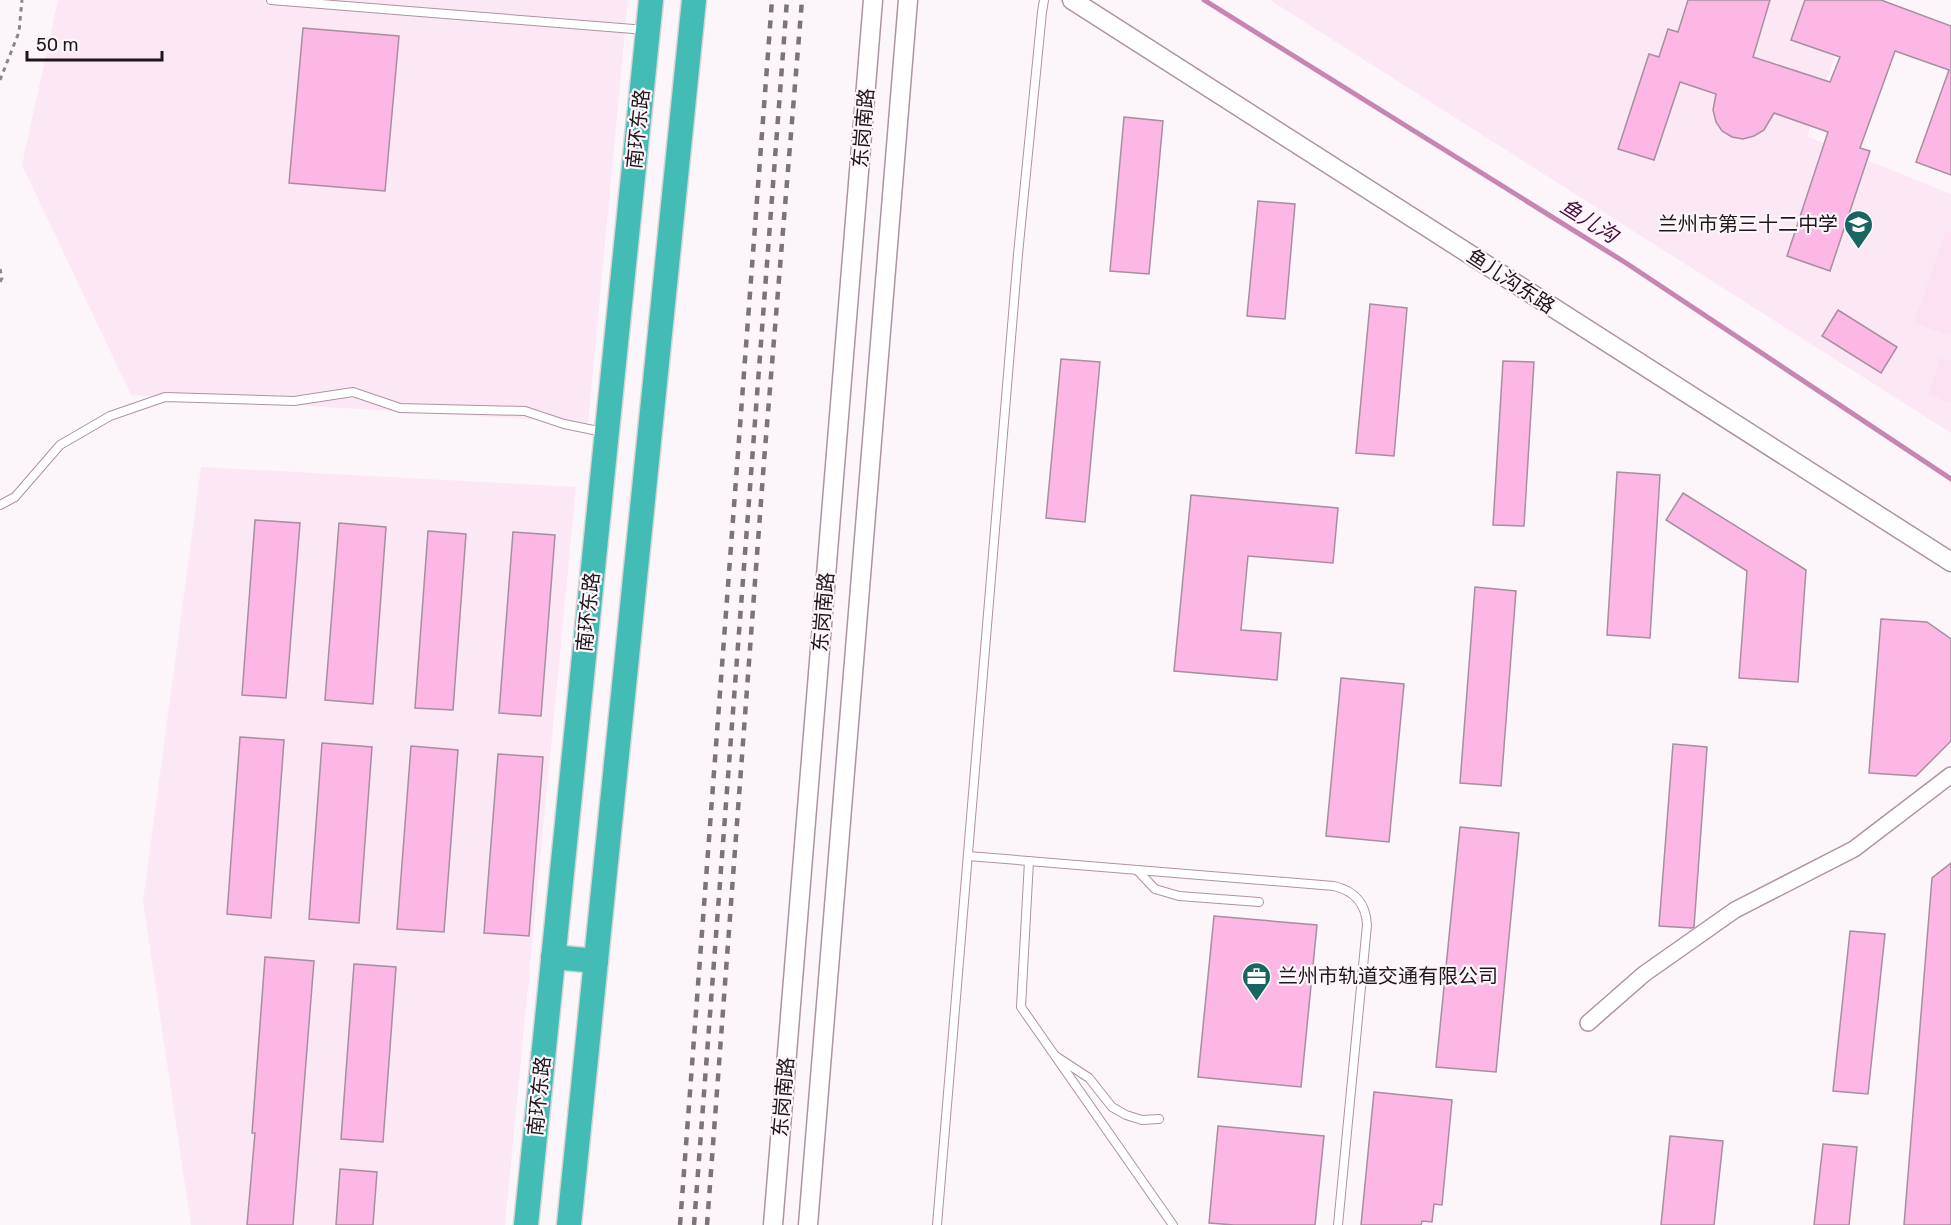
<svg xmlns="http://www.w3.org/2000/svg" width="1951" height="1225" font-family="Rubik,'Noto Sans SC',sans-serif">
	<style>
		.built { fill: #fce7f4 }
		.green { fill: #fde1f3 }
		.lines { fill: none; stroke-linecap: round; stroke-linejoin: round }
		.stream { stroke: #c785b2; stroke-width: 5 }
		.building { fill: #fcb7e5; stroke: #a88e9f; stroke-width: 1.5 }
		.service-casing { stroke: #ad93a4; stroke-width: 10 }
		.minor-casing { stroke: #ad93a4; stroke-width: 18 }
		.tertiary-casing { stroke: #ad93a4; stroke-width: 21 }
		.trunk-casing { stroke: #d7d5d6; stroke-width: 27 }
		.path { stroke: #8d858a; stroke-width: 3; stroke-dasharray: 4.5 4.5; stroke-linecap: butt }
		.service { stroke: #fff; stroke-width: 8 }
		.minor { stroke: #fff; stroke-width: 15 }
		.tertiary { stroke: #fff; stroke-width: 18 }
		.trunk { stroke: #43bcb6; stroke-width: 24 }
		.rail { stroke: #7c747a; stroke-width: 4.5; stroke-dasharray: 8 8; stroke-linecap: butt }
		.labels { text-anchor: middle; stroke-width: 4.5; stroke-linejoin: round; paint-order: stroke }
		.street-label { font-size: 20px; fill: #1f161c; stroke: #fcf6fa }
		.poi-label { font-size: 20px; fill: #1f161c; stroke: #fcf6fa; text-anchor: end }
		.water-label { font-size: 21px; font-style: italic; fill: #480d3a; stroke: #fcf6fa }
	</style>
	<rect width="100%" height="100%" fill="#fcf6fa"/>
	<!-- built -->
	<g class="built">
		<polygon points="58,0 628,0 588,423 131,395 22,165"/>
		<polygon points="1270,0 1855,0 1807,136 1951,194 1951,433"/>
		<polygon points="201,467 576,487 505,1225 191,1225 143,901"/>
	</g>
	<!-- green -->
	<g class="green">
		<polygon points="1946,231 1951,233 1951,336 1914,323"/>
		<polygon points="1941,358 1951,361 1951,403 1928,395"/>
	</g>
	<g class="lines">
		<!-- stream -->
		<polyline class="stream" points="1204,0 1626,263 1951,479"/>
	</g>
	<!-- building -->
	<g class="building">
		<polygon points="1688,0 1770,0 1753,57 1830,82 1840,57 1791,40 1805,0 1881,0 1951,26 1951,175 1916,162 1949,70 1895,51 1860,148 1870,151 1830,271 1787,256 1828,132 1774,113 1764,130 1754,136 1743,139 1732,137 1722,131 1716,122 1713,110 1716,94 1680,82 1654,160 1618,149 1649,54 1659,57 1668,29 1678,32"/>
		<polygon points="303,28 399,36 385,191 289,183"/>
		<polygon points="1124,117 1163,121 1149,274 1110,271"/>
		<polygon points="1258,201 1295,204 1285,319 1247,316"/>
		<polygon points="1370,304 1407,308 1394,456 1356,453"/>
		<polygon points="1838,310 1897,347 1881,373 1822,336"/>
		<polygon points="1061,359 1100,362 1085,522 1046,518"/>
		<polygon points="1503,361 1534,362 1524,526 1493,525"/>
		<polygon points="1617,472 1660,475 1650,638 1607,635"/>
		<polygon points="1683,493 1806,570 1798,682 1739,678 1747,571 1666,520"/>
		<polygon points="1191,495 1338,508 1333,563 1248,556 1241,630 1281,633 1277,680 1174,671"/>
		<polygon points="255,520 300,523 286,698 242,695"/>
		<polygon points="339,523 386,527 373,704 325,700"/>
		<polygon points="428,531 466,534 453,710 415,708"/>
		<polygon points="513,532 555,535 541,716 499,713"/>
		<polygon points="1475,587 1516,591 1501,786 1460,783"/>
		<polygon points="1881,619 1927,622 1951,639 1951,741 1916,776 1869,773"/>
		<polygon points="1341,678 1404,684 1389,842 1326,836"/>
		<polygon points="240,737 284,740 271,918 227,914"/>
		<polygon points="322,743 372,747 359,923 309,919"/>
		<polygon points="1673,744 1707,747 1694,927 1692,928 1659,926"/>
		<polygon points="411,746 458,750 444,932 397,929"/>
		<polygon points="498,754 543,757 529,936 484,933"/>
		<polygon points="1460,827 1519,833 1496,1072 1436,1067"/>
		<polygon points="1951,863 1951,1225 1904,1225 1932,878"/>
		<polygon points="1214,916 1317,925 1301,1087 1198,1077"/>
		<polygon points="1850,931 1885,934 1868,1094 1833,1091"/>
		<polygon points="265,957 314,961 293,1225 247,1225 255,1133 252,1133"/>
		<polygon points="354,964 396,967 383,1142 341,1139"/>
		<polygon points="1374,1092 1452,1100 1442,1205 1434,1204 1432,1222 1422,1221 1421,1225 1361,1225"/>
		<polygon points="1218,1126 1324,1136 1315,1225 1234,1225 1209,1223"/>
		<polygon points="1670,1136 1723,1141 1714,1225 1661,1225"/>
		<polygon points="1823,1144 1857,1147 1849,1225 1814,1225"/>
		<polygon points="340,1169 377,1172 373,1225 336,1225"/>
	</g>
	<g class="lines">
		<defs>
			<g id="service">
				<polyline points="271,0 646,30"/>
				<polyline points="0,505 15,497 60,445 110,416 165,397 294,401 353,392 400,408 525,411 564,424 603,432"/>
				<path d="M 968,856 L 1334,886 C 1355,891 1366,904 1367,925 L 1338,1225"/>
				<polyline points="1029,861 1021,1007 1173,1225"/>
				<polyline points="1137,870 1155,889 1179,896 1259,902"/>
				<polyline points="1057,1057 1089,1078 1112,1107 1126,1115 1142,1120 1159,1119"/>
				<polyline points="937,1225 1018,254 1042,12 1044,0"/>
			</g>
			<polyline id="minor" points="1588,1023 1644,974 1735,910 1854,849 1951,775"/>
			<g id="tertiary">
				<polyline points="1072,0 1951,562"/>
				<polyline points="773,1225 873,0"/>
				<polyline points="808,1225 908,0"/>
			</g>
			<g id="trunk">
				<polyline points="553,957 596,961"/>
				<polyline points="526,1225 651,0"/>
				<polyline points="569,1225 694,0"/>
			</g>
		</defs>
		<!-- service casing -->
		<use href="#service" class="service-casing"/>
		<!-- minor casing -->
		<use href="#minor" class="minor-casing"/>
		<!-- tertiary casing -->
		<use href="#tertiary" class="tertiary-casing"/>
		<!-- trunk casing -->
		<use href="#trunk" class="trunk-casing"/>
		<!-- path -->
		<g class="path">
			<polyline points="0,80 19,32 22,0"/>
			<polyline points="0,269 2,278 0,282"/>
		</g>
		<!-- service -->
		<use href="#service" class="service"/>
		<!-- minor -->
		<use href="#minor" class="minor"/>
		<!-- tertiary -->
		<use href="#tertiary" class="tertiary"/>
		<!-- trunk -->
		<use href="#trunk" class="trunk"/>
		<!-- rail -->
		<g class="rail">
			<polyline points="680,1225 772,0"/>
			<polyline points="694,1225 787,0"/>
			<polyline points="707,1225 764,461 802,0"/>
		</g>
	</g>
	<!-- icons -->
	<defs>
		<symbol id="school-pin" viewBox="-11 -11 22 30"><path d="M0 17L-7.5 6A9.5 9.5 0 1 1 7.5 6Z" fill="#186561" stroke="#fcf6fa"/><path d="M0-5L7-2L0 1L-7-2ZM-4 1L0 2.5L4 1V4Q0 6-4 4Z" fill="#fff"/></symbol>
		<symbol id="office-pin" viewBox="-11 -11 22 30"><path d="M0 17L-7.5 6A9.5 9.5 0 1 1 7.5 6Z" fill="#186561" stroke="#fcf6fa"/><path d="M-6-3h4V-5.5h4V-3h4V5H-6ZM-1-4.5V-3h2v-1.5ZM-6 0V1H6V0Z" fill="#fff"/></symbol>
	</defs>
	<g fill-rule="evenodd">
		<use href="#school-pin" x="1842" y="208" width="33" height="45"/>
		<use href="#office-pin" x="1240" y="960" width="33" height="45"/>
	</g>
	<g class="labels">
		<!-- street labels -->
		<g class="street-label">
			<text transform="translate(863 128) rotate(-85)" y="7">东岗南路</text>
			<text transform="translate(638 129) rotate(-84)" y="7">南环东路</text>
			<text transform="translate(1511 281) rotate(33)" y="7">鱼儿沟东路</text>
			<text transform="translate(588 612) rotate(-84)" y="7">南环东路</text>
			<text transform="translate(823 612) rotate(-85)" y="7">东岗南路</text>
			<text transform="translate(539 1096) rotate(-84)" y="7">南环东路</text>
			<text transform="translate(783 1097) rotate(-85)" y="7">东岗南路</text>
		</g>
		<!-- poi labels -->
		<g class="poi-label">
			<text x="1838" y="231">兰州市第三十二中学</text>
			<text x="1278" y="983" text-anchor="start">兰州市轨道交通有限公司</text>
		</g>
		<!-- water labels -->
		<g class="water-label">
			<text transform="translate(1589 221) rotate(32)" y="7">鱼儿沟</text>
		</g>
	</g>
	<!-- scale -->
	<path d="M27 51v9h135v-9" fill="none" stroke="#1f161c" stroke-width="3"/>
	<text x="36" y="51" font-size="18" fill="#1f161c" stroke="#fcf6fa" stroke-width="4.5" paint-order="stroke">50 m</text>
</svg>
